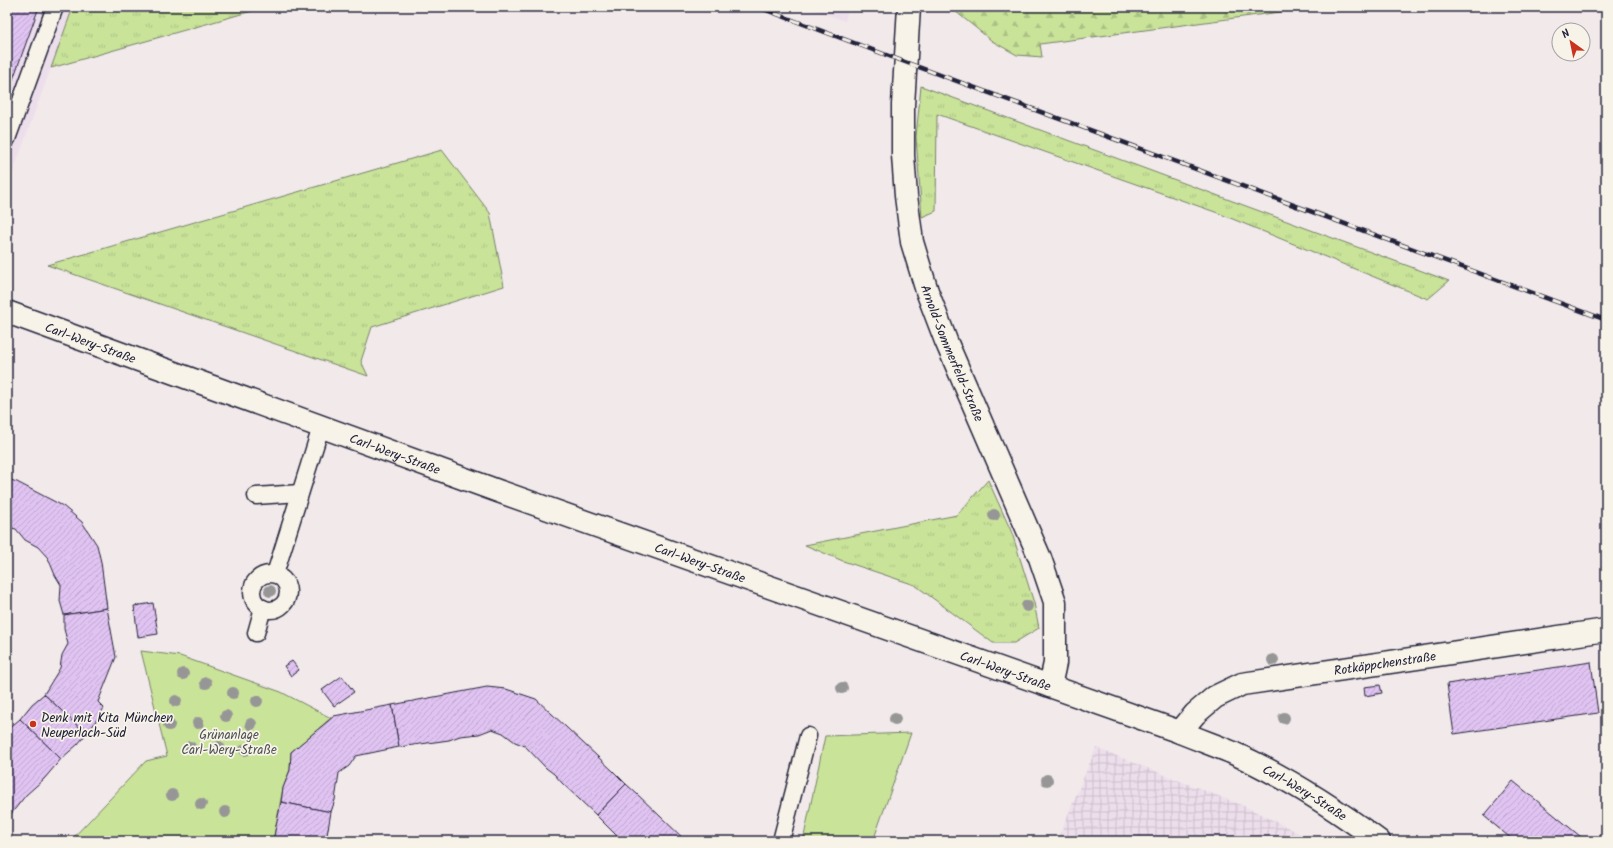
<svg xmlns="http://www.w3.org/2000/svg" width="1613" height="848" font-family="Kalam,sans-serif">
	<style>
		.built { fill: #eddeec }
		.industrial { fill: url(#industrial-grid) }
		.grass { fill: url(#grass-tufts); stroke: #76826a }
		.forest { fill: url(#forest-firs); stroke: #76826a }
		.green { fill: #c9e399; stroke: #76826a }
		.building { fill: url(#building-hatch); stroke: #22223b }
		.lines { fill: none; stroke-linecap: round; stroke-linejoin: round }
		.service-casing { stroke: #22223b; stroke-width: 19 }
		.minor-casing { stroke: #22223b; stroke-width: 25 }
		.secondary-casing { stroke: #22223b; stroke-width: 25 }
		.service { stroke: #f7f3e8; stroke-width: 16 }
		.minor { stroke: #f7f3e8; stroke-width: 22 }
		.secondary { stroke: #f7f3e8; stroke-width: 22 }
		.rail-casing { stroke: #22223b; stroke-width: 4.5 }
		.rail { stroke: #f7f3e8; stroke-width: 3; stroke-dasharray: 9; stroke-linecap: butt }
		.tree { fill: #979696 }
		.poi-dot { fill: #c8321e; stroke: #f7f3e8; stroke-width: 1.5 }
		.labels { text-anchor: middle; stroke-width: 3.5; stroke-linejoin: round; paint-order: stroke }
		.street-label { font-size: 13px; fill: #22223b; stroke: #f7f3e8 }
		.poi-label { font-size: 13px; fill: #22223b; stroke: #f7f3e8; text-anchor: start }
		.park-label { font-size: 13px; fill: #4c5252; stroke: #f7f3e8 }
	</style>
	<defs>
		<pattern id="industrial-grid" width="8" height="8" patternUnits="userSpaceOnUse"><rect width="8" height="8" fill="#eddeec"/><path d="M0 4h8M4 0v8" fill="none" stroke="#cbbecb"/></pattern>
		<pattern id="grass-tufts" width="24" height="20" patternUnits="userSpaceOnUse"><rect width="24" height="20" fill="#c9e399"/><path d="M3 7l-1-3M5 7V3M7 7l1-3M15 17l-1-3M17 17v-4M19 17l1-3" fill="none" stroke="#acc285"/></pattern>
		<pattern id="forest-firs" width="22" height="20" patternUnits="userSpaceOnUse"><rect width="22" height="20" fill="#c9e399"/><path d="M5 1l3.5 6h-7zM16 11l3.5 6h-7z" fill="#acc285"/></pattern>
		<pattern id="building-hatch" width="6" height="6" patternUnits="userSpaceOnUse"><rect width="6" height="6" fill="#e0c3f1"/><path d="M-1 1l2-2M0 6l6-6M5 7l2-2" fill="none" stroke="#c0a7d0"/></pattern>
	</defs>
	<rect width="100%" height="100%" fill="#f2e9ea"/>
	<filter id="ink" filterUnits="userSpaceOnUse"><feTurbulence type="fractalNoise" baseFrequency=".025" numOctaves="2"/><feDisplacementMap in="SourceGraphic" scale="8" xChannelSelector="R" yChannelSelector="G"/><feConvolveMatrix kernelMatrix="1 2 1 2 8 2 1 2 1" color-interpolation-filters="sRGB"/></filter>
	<g filter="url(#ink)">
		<!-- built -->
		<g class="built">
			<polygon points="7,7 73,7 7,188"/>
			<polygon points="806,7 849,7 845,21"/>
		</g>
		<!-- industrial -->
		<polygon class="industrial" points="1096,748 1244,806 1297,832 1308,841 1057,841"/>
		<!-- grass -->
		<g class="grass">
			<polygon points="73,7 266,7 51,68"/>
			<polygon points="921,86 1449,281 1428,299 1218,213 937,114 936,211 922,217 916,137"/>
			<polygon points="442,150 490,213 504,286 372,327 361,361 368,376 47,265"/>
			<polygon points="988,480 1012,533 1034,603 1039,628 1014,643 993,643 915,585 843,561 805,545 957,515"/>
		</g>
		<!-- forest -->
		<polygon class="forest" points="950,7 1318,7 1040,44 1042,57 1017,55 992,41"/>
		<!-- green -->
		<g class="green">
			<polygon points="141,651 180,656 281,692 331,718 291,752 290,770 283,788 273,841 70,841 146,761 167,756"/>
			<polygon points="911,733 873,841 803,841 825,736"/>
		</g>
		<!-- building -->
		<g class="building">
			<polygon points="7,7 39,7 7,96"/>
			<polygon points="7,479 17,482 63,506 82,522 97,545 101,562 107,608 64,615 60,601 61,585 55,575 48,558 38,547 25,540 16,529 7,527"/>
			<polygon points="153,603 158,634 138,637 134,606"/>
			<polygon points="107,608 116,657 98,702 104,708 90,730 86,734 44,694 60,668 62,655 68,644 64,629 64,615"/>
			<polygon points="292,661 299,670 291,676 284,666"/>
			<polygon points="1591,662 1598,713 1454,734 1447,684"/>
			<polygon points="342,676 354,692 334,706 322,690"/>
			<polygon points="1380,685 1382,693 1365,696 1364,687"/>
			<polygon points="487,687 506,689 536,699 613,771 626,784 596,815 562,783 554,774 546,768 525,746 515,742 503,733 492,729 479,734 460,736 449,740 399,747 392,705"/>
			<polygon points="44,694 86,734 78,744 61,759 20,719 32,704"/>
			<polygon points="392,705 399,747 356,756 349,766 339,773 335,800 331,812 281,802 283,788 290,770 291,752 334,716"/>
			<polygon points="20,719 61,759 44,779 26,795 7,819 7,730"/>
			<polygon points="1513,781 1586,841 1514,841 1484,816"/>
			<polygon points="626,784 637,794 686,841 622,841 596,815"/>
			<polygon points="281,802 331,812 326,841 273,841"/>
		</g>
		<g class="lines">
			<defs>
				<g id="service">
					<polyline points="7,139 55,7"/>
					<polyline points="256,496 300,493"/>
					<polyline points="275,574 321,427"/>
					<circle cx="270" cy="592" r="18"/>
					<polyline points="256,633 263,608"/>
					<polyline points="781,841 808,736"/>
				</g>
				<g id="minor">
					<path id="s1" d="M 909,7 L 903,105 L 903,155 L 906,196 L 912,242 L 927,291 L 946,341 L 1040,558 L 1055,602 L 1055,663 L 1050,686"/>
					<path id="s2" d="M 1180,732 L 1195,714 L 1215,697 L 1242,684 L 1606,630"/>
				</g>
				<g id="secondary">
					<path id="s3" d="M 7,312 L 498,491 L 1180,732 C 1197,739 1214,745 1231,752 C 1283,775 1333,807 1379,841"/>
				</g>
			</defs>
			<!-- service casing -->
			<use href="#service" class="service-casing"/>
			<!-- minor casing -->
			<use href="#minor" class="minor-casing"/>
			<!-- secondary casing -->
			<use href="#secondary" class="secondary-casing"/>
			<!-- service -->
			<use href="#service" class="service"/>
			<!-- minor -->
			<use href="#minor" class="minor"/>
			<!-- secondary -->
			<use href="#secondary" class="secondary"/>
			<defs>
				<polyline id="rail" points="758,7 905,62 1606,320"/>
			</defs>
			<!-- rail casing -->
			<use href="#rail" class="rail-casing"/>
			<!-- rail -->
			<use href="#rail" class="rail"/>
		</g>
		<!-- trees -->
		<g class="tree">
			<circle cx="994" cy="515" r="6"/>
			<circle cx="270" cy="591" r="6"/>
			<circle cx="1027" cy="606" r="6"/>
			<circle cx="1273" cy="660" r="6"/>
			<circle cx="183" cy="674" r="6"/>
			<circle cx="206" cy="683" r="6"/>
			<circle cx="842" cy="688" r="6"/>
			<circle cx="233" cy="693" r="6"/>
			<circle cx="176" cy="701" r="6"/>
			<circle cx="257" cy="701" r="6"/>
			<circle cx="226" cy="716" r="6"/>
			<circle cx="1284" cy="718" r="6"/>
			<circle cx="895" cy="719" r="6"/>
			<circle cx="198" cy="723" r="6"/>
			<circle cx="251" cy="724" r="6"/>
			<circle cx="169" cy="725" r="6"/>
			<circle cx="190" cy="747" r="6"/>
			<circle cx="219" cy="747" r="6"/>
			<circle cx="245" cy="750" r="6"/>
			<circle cx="1047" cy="780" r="6"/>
			<circle cx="172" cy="795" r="6"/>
			<circle cx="201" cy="804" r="6"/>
			<circle cx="225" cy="812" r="6"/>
		</g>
	</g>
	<!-- markers -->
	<circle class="poi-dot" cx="33" cy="724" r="4"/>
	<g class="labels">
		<!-- street labels -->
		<g class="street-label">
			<text dy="5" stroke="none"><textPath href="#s3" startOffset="89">Carl-Wery-Straße</textPath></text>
			<text dy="5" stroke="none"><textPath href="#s1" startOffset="354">Arnold-Sommerfeld-Straße</textPath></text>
			<text dy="5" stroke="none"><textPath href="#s3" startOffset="413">Carl-Wery-Straße</textPath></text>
			<text dy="5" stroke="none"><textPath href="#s3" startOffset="737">Carl-Wery-Straße</textPath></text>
			<text dy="5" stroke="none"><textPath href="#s2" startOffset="224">Rotkäppchenstraße</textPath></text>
			<text dy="5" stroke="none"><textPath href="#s3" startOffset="1061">Carl-Wery-Straße</textPath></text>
			<text dy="5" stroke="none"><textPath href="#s3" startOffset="1385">Carl-Wery-Straße</textPath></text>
		</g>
		<!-- poi labels -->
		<g class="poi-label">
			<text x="41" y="722">Denk mit Kita München<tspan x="41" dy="15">Neuperlach-Süd</tspan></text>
		</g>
		<!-- park labels -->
		<g class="park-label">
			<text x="229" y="739">Grünanlage<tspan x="229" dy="15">Carl-Wery-Straße</tspan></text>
		</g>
	</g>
	<!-- margin -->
	<rect width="1613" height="848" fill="none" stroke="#f7f3e8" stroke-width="24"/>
	<rect x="12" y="12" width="1589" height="824" fill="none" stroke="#22223b" stroke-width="1.5" filter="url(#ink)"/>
	<!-- north arrow -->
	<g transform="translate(1571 42) rotate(327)"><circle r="19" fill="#f7f3e8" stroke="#a29fa3"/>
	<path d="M0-3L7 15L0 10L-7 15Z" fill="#c8321e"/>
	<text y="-6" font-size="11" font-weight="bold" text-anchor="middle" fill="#22223b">N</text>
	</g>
</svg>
